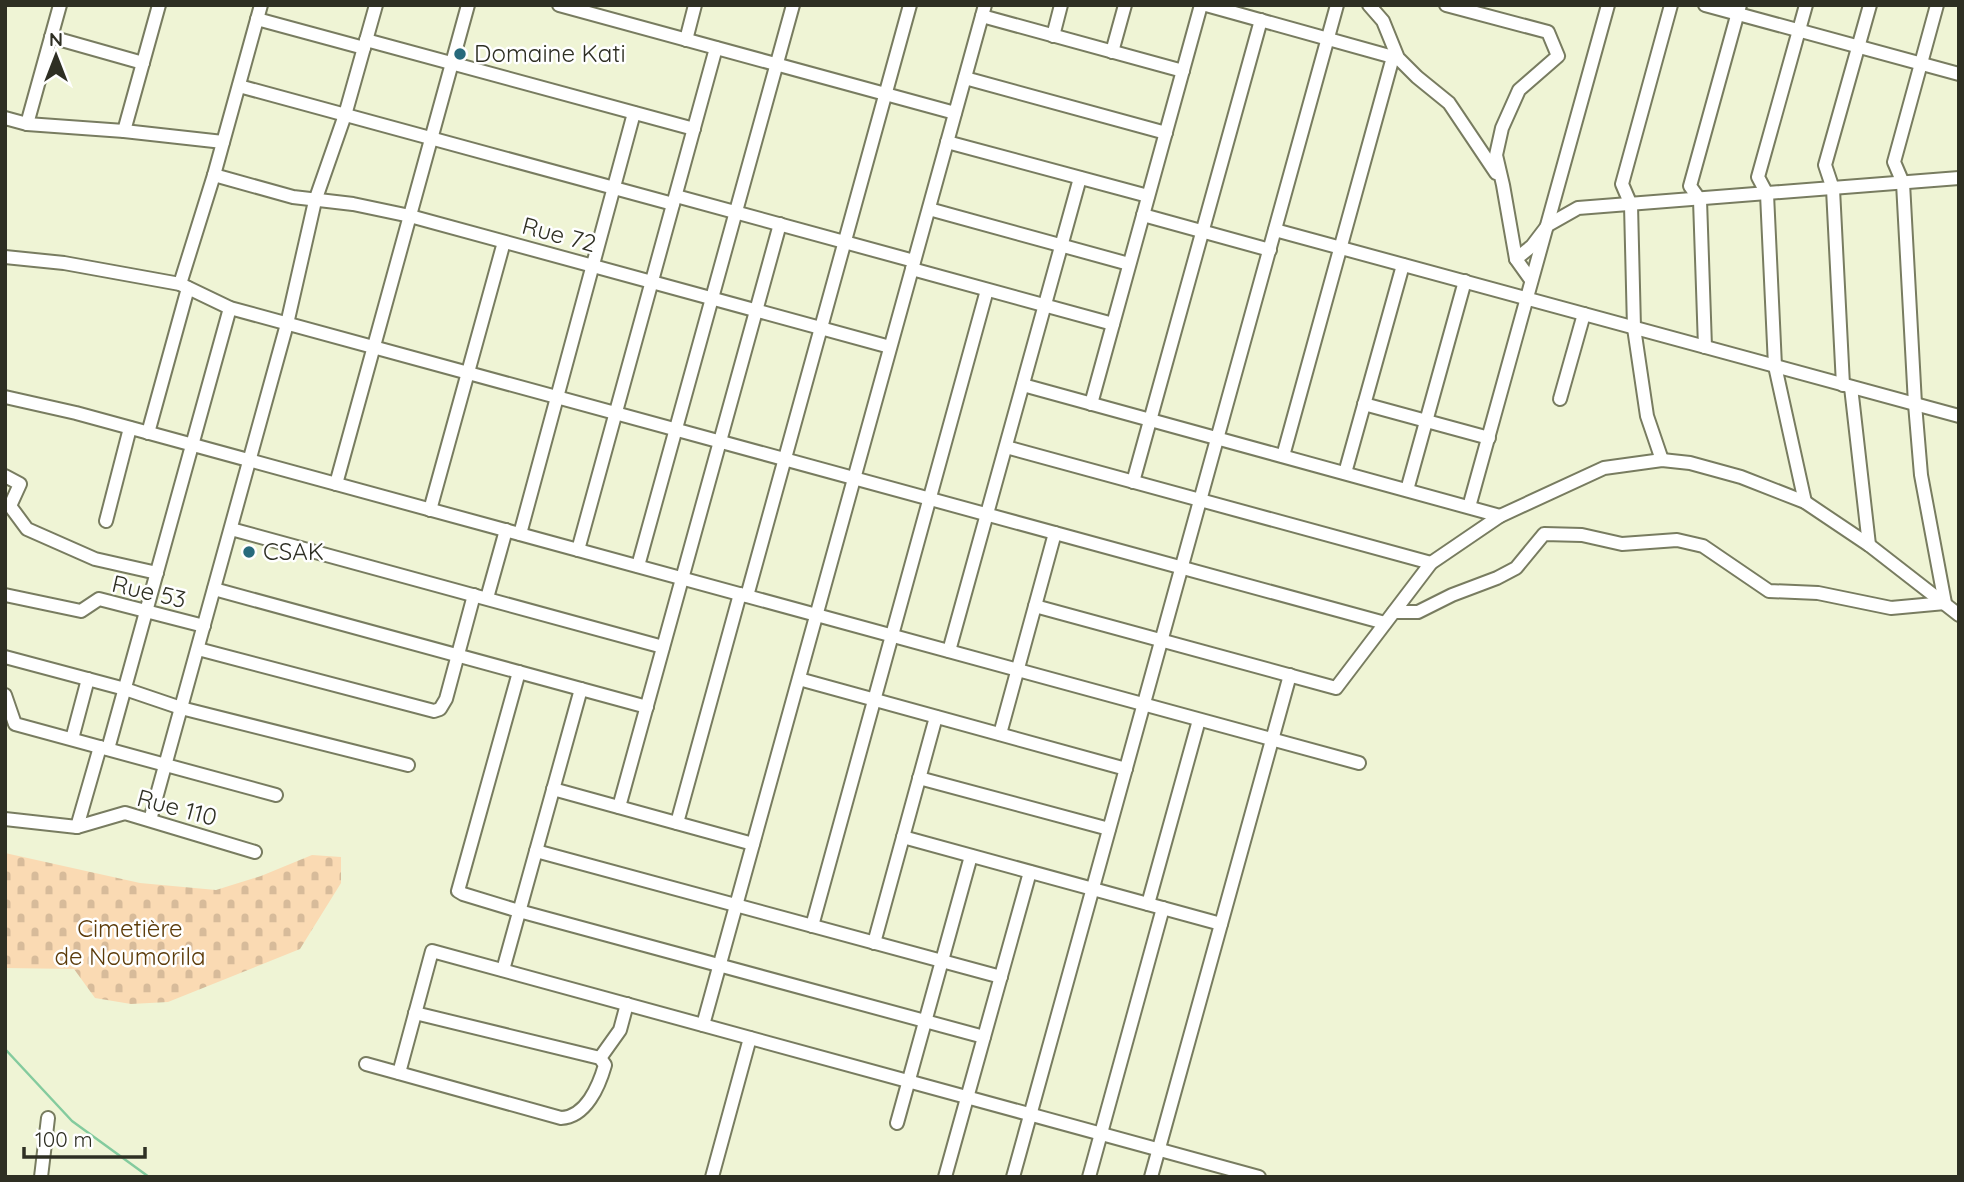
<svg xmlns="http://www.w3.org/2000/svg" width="1964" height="1182" font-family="Quicksand,sans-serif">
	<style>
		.cemetery { fill: url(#cemetery-stones) }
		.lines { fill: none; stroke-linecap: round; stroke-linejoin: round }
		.stream { stroke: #84cb9e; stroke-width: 2.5 }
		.minor-casing { stroke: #787c60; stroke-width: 16 }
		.minor { stroke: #fff; stroke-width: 12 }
		.poi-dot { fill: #276a7c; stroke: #fff; stroke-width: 2.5 }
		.labels { text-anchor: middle; stroke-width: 5; stroke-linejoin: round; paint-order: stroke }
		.poi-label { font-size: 24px; fill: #2e2f23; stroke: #fff; text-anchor: start }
		.street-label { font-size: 24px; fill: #2e2f23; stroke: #fff }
		.park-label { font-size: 24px; fill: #5c3b09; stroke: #fff }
	</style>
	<defs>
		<pattern id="cemetery-stones" width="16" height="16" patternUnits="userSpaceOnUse" patternTransform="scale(1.75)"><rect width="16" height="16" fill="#fadab3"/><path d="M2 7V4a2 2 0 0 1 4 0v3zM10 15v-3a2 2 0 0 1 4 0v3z" fill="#d7bb9a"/></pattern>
	</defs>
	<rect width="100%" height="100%" fill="#eff4d5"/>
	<!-- cemetery -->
	<polygon class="cemetery" points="5,853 140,883 216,890 261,876 312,855 341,857 341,883 300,949 168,1002 131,1004 95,998 74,969 5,968"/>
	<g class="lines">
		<!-- stream -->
		<polyline class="stream" points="5,1049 72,1121 149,1177"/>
		<defs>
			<g id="minor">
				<polyline points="559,5 955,113"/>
				<polyline points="1206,5 1393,57 1283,456"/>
				<polyline points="1369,5 1383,21 1398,58 1417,77 1449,103 1496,173"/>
				<polyline points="1446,5 1548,32 1558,56 1519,90 1502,128 1496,155 1503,185 1516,259 1531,280"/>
				<polyline points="1705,5 1959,74"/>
				<polyline points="982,16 1183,71"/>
				<polyline points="257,19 364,48"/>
				<polyline points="1053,36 1061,5"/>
				<polyline points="51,37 143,63"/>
				<polyline points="366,40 694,129"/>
				<polyline points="686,40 695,5"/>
				<polyline points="1112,52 1125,5"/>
				<polyline points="965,78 1166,133"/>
				<polyline points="239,86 673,204"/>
				<polyline points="5,118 27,124 124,131 223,142"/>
				<polyline points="27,124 60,5"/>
				<polyline points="124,131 159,5"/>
				<polyline points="947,142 1148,196"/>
				<polyline points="214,175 293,197 353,204 410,216 890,347"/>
				<polyline points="676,196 914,261"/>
				<polyline points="929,209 1129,264"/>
				<polyline points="1143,215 1270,250"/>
				<polyline points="1275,230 1959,416"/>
				<polyline points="5,257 64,263 180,284 230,308 1385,623"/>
				<polyline points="1516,259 1532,246 1548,225 1578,208 1959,178"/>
				<polyline points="912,269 1113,324"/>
				<polyline points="180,284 214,175 261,5"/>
				<polyline points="1705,347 1700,200 1690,186 1740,5"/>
				<polyline points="1023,385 1500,516"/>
				<polyline points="1843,385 1833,189 1825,165 1870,5"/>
				<polyline points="1851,387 1869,545"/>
				<polyline points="5,397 76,413 1359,763"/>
				<polyline points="1560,399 1584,314"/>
				<polyline points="1091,404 1201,5"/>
				<polyline points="1364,404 1489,438"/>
				<polyline points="148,433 188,288"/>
				<polyline points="1006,447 1431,563"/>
				<polyline points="1662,460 1647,416 1634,328 1631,205 1622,184 1671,5"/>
				<polyline points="1345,473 1403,265"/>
				<polyline points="5,476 20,484 10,506"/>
				<polyline points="1133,482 1261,20"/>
				<polyline points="336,484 468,5"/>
				<polyline points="1407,490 1465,281"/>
				<polyline points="1805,502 1775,366 1767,194 1758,177 1806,5"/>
				<polyline points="5,505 10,506 27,529 95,559 157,573"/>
				<polyline points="1469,507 1608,5"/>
				<polyline points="430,510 504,242"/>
				<polyline points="106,521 130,428"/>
				<polyline points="231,529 663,647"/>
				<polyline points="520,534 634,113"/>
				<polyline points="578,550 716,48"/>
				<polyline points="638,566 793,5"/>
				<polyline points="214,589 647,707"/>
				<polyline points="5,595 81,611 99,599 204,626"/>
				<polyline points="747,596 910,5"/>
				<polyline points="487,598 506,530"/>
				<polyline points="1035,606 1336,688 1431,563 1500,516 1604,468 1662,460 1690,463 1741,477 1805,502 1869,545 1959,615"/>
				<polyline points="1394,612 1418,612 1452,595 1497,578 1516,568 1544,534 1582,535 1622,544 1677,540 1703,546 1769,591 1818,593 1891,608 1945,603 1921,475 1915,404 1903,183 1894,162 1937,5"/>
				<polyline points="198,649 434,711 440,709 446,699 474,595"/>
				<polyline points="949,651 1080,178"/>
				<polyline points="5,657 125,689 181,708 408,765"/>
				<polyline points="519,672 458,891 463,894 519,911 984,1037"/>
				<polyline points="799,679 1126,769"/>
				<polyline points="5,695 15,724 276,795"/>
				<polyline points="1000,734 1055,533"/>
				<polyline points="72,739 88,679"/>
				<polyline points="108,749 230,308"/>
				<polyline points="919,778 1109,829"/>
				<polyline points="553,789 753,844"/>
				<polyline points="619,807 780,224"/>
				<polyline points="5,819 77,827 125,813 255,852"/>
				<polyline points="150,820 287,324 315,201 345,115 376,5"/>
				<polyline points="677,823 740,594"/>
				<polyline points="77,827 100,747"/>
				<polyline points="903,837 1221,924"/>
				<polyline points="536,851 1001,977"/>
				<polyline points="1148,904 1199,720"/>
				<polyline points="812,926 987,290"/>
				<polyline points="874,943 936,717"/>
				<polyline points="503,970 581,689"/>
				<polyline points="703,1025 985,5"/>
				<polyline points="600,1058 620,1030 627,1004"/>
				<path d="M 366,1064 L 561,1118 C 586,1117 599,1086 605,1065 L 600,1058 L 415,1013"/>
				<polyline points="399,1073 432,951 1259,1177"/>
				<polyline points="897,1123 971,856"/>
				<polyline points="41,1177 48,1118"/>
				<polyline points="712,1177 750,1038"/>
				<polyline points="945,1177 1030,872"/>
				<polyline points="1013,1177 1337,5"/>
				<polyline points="1089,1177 1163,908"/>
				<polyline points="1151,1177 1290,675"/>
			</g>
		</defs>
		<!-- minor casing -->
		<use href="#minor" class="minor-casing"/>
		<!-- minor -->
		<use href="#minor" class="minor"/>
	</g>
	<!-- markers -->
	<g class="poi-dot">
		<circle cx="460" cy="54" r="7"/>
		<circle cx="249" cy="552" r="7"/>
	</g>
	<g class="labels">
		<!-- poi labels -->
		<g class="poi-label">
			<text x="474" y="62">Domaine Kati</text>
			<text x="263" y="560">CSAK</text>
		</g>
		<!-- street labels -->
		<g class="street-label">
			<text transform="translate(559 235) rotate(15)" y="8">Rue 72</text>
			<text transform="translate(149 592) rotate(13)" y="8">Rue 53</text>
			<text transform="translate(177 808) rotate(15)" y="8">Rue 110</text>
		</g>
		<!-- park labels -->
		<g class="park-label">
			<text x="130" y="937">Cimetière<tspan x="130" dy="28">de Noumorila</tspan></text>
		</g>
	</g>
	<!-- border -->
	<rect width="1964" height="1182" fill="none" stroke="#2e2f23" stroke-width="14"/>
	<!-- north arrow -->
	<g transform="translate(56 56)" stroke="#ffffff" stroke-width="5" paint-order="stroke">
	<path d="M0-5L12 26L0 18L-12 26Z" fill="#2e2f23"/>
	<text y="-10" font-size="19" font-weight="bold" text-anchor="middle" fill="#2e2f23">N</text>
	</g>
	<!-- scale -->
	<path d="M24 1147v10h121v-10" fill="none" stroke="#2e2f23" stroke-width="3.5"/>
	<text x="35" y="1147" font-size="21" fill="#2e2f23" stroke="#ffffff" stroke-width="5" paint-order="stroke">100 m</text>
</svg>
